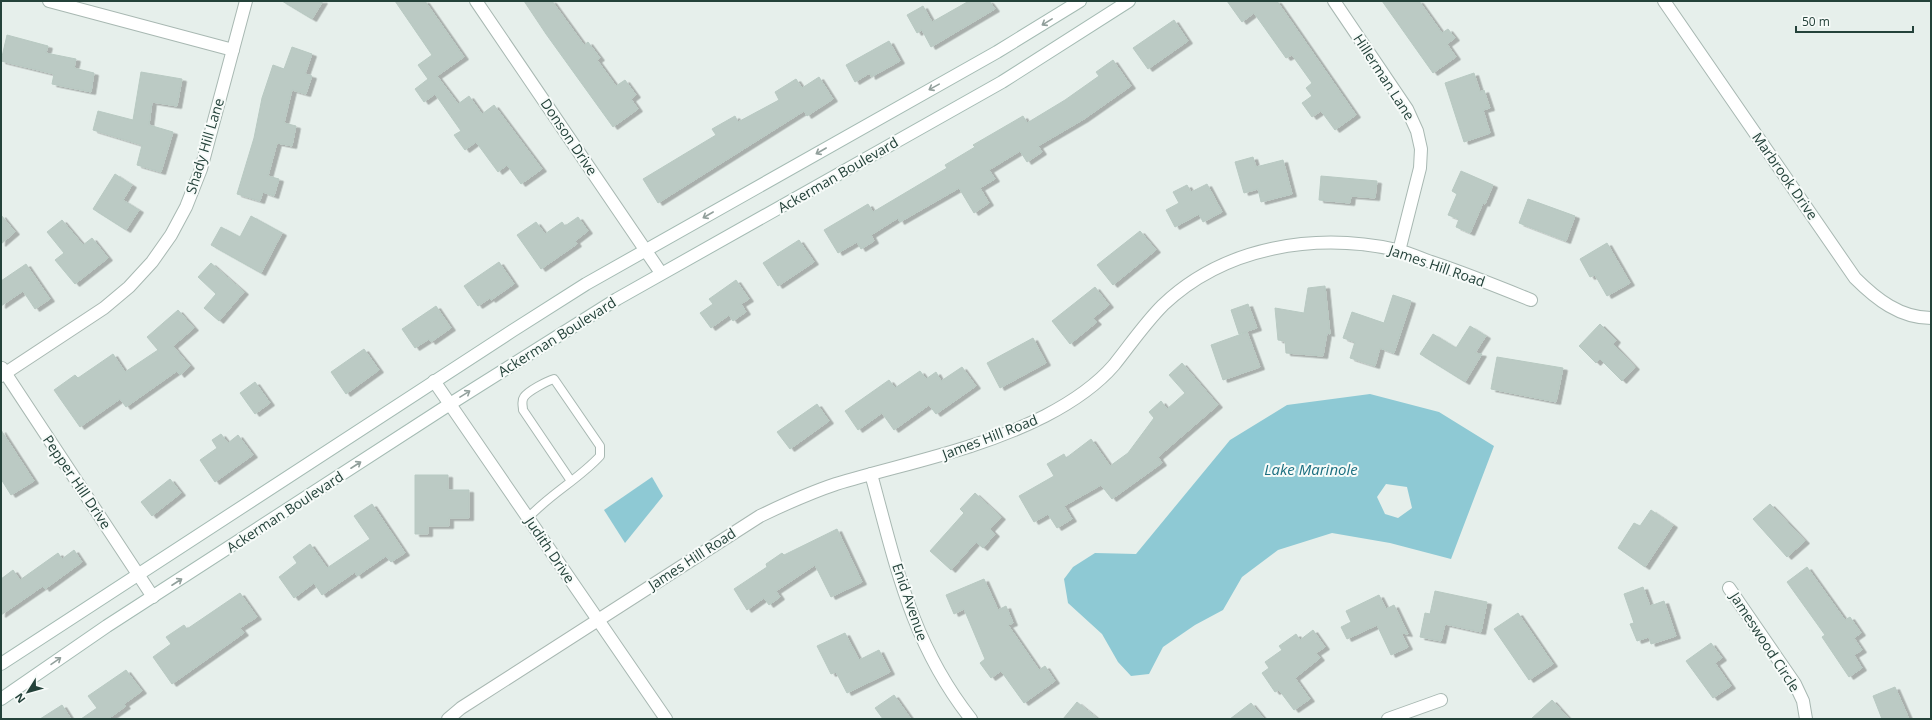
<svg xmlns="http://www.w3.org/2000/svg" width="1932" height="720" font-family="'Open Sans',sans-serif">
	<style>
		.water { fill: #8ec9d4; fill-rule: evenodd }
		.building { fill: #bbcac4; stroke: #b8c9c2; filter: url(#shadow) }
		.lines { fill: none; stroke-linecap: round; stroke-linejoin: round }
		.lane-casing { stroke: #a8b8b2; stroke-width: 10 }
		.street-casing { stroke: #a8b8b2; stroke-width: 14 }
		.secondary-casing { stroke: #a4bbb3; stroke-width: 14 }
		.lane { stroke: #fff; stroke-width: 8 }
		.street { stroke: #fff; stroke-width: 12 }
		.secondary { stroke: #fff; stroke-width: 12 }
		.oneway { stroke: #92a09c }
		.labels { text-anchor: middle; stroke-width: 4; stroke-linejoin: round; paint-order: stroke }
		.street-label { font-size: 14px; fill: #24423a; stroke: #f7fbf9 }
		.water-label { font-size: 15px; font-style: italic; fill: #1c6f80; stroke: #f7fbf9 }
	</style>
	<defs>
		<filter id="shadow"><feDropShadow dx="4.5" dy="2.5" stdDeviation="0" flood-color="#0004"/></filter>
	</defs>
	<rect width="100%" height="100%" fill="#e6efeb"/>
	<!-- water -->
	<g class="water">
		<path d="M 1370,394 L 1439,412 L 1494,446 L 1451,559 L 1390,543 L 1332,533 L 1278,550 L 1242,577 L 1223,610 L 1195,625 L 1163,647 L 1149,674 L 1131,676 L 1118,662 L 1102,634 L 1068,603 L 1064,579 L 1073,567 L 1095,553 L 1136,554 L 1230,440 L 1287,405 ZM 1386,484 L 1407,487 L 1412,508 L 1398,518 L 1385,514 L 1377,497 Z"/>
		<polygon points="652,477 663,496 625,543 604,510"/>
	</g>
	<!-- building -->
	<g class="building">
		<polygon points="282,1 323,1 312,19"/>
		<polygon points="395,1 425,1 464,57 437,76 458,104 469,96 482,114 494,105 542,169 521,184 507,165 498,172 476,142 465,150 454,135 461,131 435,94 424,102 415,89 428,79 418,65 432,55"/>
		<polygon points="524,1 552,1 584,45 588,42 600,58 597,60 616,86 625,80 636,95 631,99 638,109 613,127 546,34"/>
		<polygon points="969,1 989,1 995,9 931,47 922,30 917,33 907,15 923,6 932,22"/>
		<polygon points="1227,1 1277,1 1356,115 1335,130 1321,111 1312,117 1302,103 1312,96 1306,88 1312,83 1292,55 1286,58 1254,13 1242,22"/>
		<polygon points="1382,1 1419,1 1442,33 1448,29 1455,38 1447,44 1456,57 1433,73"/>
		<polygon points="1174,20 1188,41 1148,69 1133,48"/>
		<polygon points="7,35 48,46 46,53 76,59 74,68 94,73 91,92 52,84 54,74 1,61"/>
		<polygon points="889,41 900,61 871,77 870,73 855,82 846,65"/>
		<polygon points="292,47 312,54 305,74 312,76 306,94 292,90 284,123 296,126 292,146 277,143 268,176 279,179 274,196 263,192 260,201 237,194 254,138 262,98 273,65 284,69"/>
		<polygon points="1113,60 1131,86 1084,119 1038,146 1042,152 1027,162 1020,151 989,170 995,179 980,188 989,203 974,213 959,188 900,222 898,218 871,235 874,241 861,249 857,242 838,253 824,230 868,204 873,212 947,168 945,165 975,147 973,145 1023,116 1027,123 1065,100 1099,76 1096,72"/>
		<polygon points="141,72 182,79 177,106 152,102 149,125 173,132 161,172 137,165 142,145 93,130 98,111 133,120"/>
		<polygon points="1474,73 1480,92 1484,90 1490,108 1483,110 1490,133 1464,142 1445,83"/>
		<polygon points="819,77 833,99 807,116 804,111 658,203 643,179 716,135 712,129 735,116 738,122 779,100 775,92 796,79 802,88"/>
		<polygon points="1253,157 1256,167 1283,160 1292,194 1261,202 1258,189 1244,193 1235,162"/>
		<polygon points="1461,171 1493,185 1485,204 1483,203 1470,233 1456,227 1459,219 1448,215 1457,194 1452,191"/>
		<polygon points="115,174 132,185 123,200 139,210 126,230 93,209"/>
		<polygon points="1321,176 1377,181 1375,198 1351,196 1350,203 1319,200"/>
		<polygon points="1207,184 1222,212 1203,222 1199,214 1175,227 1166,210 1179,203 1173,192 1187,185 1191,192"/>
		<polygon points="1528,199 1575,216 1566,241 1519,223"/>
		<polygon points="1,215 15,232 1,244"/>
		<polygon points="251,216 282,233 261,273 211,245 221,227 240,237"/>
		<polygon points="578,217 588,231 575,241 577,244 541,269 517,235 536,222 545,234 562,222 565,226"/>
		<polygon points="62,220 83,245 92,238 108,258 75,284 55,260 64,253 47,232"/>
		<polygon points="1140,231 1156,250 1113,285 1097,265"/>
		<polygon points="799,240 814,262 778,286 763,263"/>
		<polygon points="1607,243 1630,283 1607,296 1595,275 1590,277 1580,259"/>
		<polygon points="499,262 514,284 491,300 490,298 478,306 464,286"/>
		<polygon points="211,263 244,292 219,321 204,308 216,294 198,277"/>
		<polygon points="26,264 50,299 35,309 23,291 1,306 1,281"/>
		<polygon points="736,280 749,299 741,304 746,312 733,321 729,315 711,328 700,313 713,304 709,299"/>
		<polygon points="1325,286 1330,334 1327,333 1323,356 1286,353 1285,341 1278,340 1275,308 1304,313 1308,288"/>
		<polygon points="1095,287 1109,305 1093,318 1097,322 1070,344 1052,321"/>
		<polygon points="1393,295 1411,301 1394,353 1380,348 1375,366 1350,358 1355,342 1343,338 1352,312 1384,323"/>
		<polygon points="1248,304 1257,328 1239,334 1231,310"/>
		<polygon points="436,306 451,328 431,342 429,339 415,348 402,329"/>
		<polygon points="178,310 194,328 173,346 190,366 180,375 177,371 126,407 120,399 80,427 54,390 75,375 78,378 113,354 125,372 158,350 147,337"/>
		<polygon points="1600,324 1616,340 1613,344 1635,367 1622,381 1600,359 1596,363 1579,346"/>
		<polygon points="1470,326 1486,336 1475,353 1482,354 1465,382 1420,354 1433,334 1456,348"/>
		<polygon points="1247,332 1260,367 1223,380 1211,345"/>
		<polygon points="1033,338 1046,363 1000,388 987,363"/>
		<polygon points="364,349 379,370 346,394 331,372"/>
		<polygon points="1497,357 1563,368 1556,402 1491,389"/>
		<polygon points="1182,363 1218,405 1158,457 1162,463 1112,499 1101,485 1064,506 1072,519 1057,528 1048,514 1034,522 1019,496 1054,476 1047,464 1064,454 1066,458 1091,439 1110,466 1128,453 1154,418 1149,412 1161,401 1167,409 1185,393 1169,375"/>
		<polygon points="962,367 976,386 936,414 929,405 894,430 882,413 858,430 845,411 889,380 895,388 920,371 926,379 936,372 941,381"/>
		<polygon points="255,382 270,403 255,414 240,393"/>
		<polygon points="817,404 829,421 790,449 777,432"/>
		<polygon points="1,430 34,481 11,495 1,479"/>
		<polygon points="221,434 228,443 238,435 253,455 215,482 200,460 217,448 212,440"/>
		<polygon points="415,475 448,475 448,490 469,490 469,518 449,518 449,526 428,526 428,534 415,534"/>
		<polygon points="170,479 181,493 152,516 141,502"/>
		<polygon points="975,493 1001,517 990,529 995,534 983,548 976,542 951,570 930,551 964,513 960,509"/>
		<polygon points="372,504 405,553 391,562 386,556 357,576 355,572 322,595 314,583 294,598 279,577 297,563 293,557 310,544 327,568 370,539 354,516"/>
		<polygon points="1770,504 1805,541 1787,557 1753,519"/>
		<polygon points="1651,510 1673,525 1645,567 1618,548 1634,523 1640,526"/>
		<polygon points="837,529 862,582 831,597 815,565 776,591 780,597 769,605 764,598 747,610 734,589 767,567 766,564 782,553 784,555"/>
		<polygon points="74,550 82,562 45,589 43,586 1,615 1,579 13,570 20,580 58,553 62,559"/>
		<polygon points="1807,567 1845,620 1850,617 1861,633 1854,638 1862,650 1854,655 1862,668 1849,677 1822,637 1825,635 1787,582"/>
		<polygon points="984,579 998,610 1006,606 1013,623 1008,625 1039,670 1045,666 1055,681 1024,703 1001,671 991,678 980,663 985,659 964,609 954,614 946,595"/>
		<polygon points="1643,587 1650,606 1664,601 1676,636 1651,644 1649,637 1637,641 1630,624 1634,623 1624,594"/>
		<polygon points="1435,591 1487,602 1481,632 1445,624 1441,641 1420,637 1425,613 1430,614"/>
		<polygon points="240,593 257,617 240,628 244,633 172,684 153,657 171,644 166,637 184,625 187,629"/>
		<polygon points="1379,595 1386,609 1394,605 1408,634 1401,633 1408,647 1391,655 1377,625 1347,639 1341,627 1351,622 1346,611"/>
		<polygon points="1518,613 1553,664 1529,680 1494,629"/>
		<polygon points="1313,630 1325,647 1316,653 1320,658 1295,678 1310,699 1294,710 1279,690 1275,692 1262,673 1269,668 1265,662 1282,650 1279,646 1296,634 1300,640"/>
		<polygon points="845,633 859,660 879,650 890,672 847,693 836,672 831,674 817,646"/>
		<polygon points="1711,643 1722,658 1715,663 1731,686 1713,698 1686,661"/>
		<polygon points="126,670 142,691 124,704 126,706 108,719 81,719 97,708 88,696"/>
		<polygon points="1895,687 1909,719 1882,719 1873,696"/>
		<polygon points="894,695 911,719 883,719 875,708"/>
		<polygon points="1552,700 1569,719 1531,719"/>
		<polygon points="1077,702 1098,719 1063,719"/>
		<polygon points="1251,703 1264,719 1230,719"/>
		<polygon points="62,705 71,719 40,719"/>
	</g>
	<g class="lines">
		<defs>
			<path id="lane" d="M 528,518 C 550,494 579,479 600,456 L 600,446 L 554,379 C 547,381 528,391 524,397 C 521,401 523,406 523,410 L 571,481"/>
			<g id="street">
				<polyline points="49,1 233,50"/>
				<polyline points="476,1 661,273"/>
				<polyline points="1334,1 1407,109 1417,131 1421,149 1420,168 1399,251"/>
				<path d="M 1664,1 L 1855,278 C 1876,299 1900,318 1931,318"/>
				<polyline points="2,368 153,597"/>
				<polyline points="1,376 104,308 129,287 152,262 171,235 186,207 201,169 246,1"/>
				<polyline points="434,381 666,719"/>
				<path d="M 871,474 C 896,565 911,643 971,719"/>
				<polyline points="1729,588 1795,684 1803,701 1806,719"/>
				<path d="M 448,719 L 461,708 L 760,516 C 785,504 809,493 836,484 C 906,463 978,450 1045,416 C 1070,403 1095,387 1114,365 C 1130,345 1145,323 1163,305 C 1225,246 1316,232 1397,250 C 1410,253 1422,259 1434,263 C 1467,274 1499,287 1531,300"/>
				<polyline points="1388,719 1441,700"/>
			</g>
			<g id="secondary">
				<polyline points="1,664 512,331 586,284 997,52 1080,1"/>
				<polyline points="1,699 107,626 450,404 617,299 1002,82 1129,1"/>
			</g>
		</defs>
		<!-- lane casing -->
		<use href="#lane" class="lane-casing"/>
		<!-- street casing -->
		<use href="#street" class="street-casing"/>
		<!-- secondary casing -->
		<use href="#secondary" class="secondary-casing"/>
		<!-- lane -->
		<use href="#lane" class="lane"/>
		<!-- street -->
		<use href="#street" class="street"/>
		<!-- secondary -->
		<use href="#secondary" class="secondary"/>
	</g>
	<!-- one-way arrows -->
	<defs><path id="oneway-shaft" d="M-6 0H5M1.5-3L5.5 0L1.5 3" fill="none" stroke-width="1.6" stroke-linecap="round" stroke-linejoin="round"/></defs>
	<g class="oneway">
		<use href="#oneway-shaft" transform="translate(1047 22) rotate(149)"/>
		<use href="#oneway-shaft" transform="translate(934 87) rotate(151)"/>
		<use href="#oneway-shaft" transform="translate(821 151) rotate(150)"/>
		<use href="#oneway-shaft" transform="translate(708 215) rotate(150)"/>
		<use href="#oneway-shaft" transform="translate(465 394) rotate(-32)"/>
		<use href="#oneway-shaft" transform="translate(356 465) rotate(-33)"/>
		<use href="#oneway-shaft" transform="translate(177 582) rotate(-33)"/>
		<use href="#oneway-shaft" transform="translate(56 661) rotate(-35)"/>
	</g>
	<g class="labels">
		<!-- street labels -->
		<g class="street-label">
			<text transform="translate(1384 77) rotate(57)" y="5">Hillerman Lane</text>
			<text transform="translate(569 137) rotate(56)" y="5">Donson Drive</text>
			<text transform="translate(205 146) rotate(-73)" y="5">Shady Hill Lane</text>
			<text transform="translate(838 175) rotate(-30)" y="5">Ackerman Boulevard</text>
			<text transform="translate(1785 176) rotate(55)" y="5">Marbrook Drive</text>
			<text transform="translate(1437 266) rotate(19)" y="5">James Hill Road</text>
			<text transform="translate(557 337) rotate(-32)" y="5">Ackerman Boulevard</text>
			<text transform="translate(990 437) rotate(-21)" y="5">James Hill Road</text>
			<text transform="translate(77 482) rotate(56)" y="5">Pepper Hill Drive</text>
			<text transform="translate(285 512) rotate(-33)" y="5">Ackerman Boulevard</text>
			<text transform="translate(550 550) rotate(56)" y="5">Judith Drive</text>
			<text transform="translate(692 559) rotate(-33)" y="5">James Hill Road</text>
			<text transform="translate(910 602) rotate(71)" y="5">Enid Avenue</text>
			<text transform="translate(1765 642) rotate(57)" y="5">Jameswood Circle</text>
		</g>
		<!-- water labels -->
		<g class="water-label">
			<text x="1311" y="475">Lake Marinole</text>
		</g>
	</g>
	<!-- border -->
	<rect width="1932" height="720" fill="none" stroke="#24423a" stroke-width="4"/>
	<!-- north arrow -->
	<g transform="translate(28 692) rotate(233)" stroke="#f7fbf9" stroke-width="3" paint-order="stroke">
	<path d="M0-3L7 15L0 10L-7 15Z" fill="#24423a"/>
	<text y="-6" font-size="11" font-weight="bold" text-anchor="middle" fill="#24423a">N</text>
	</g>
	<!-- scale -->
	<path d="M1796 26v6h117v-6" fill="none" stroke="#24423a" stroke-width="2"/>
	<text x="1802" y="26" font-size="12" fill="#24423a" stroke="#f7fbf9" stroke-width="3" paint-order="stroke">50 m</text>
</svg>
